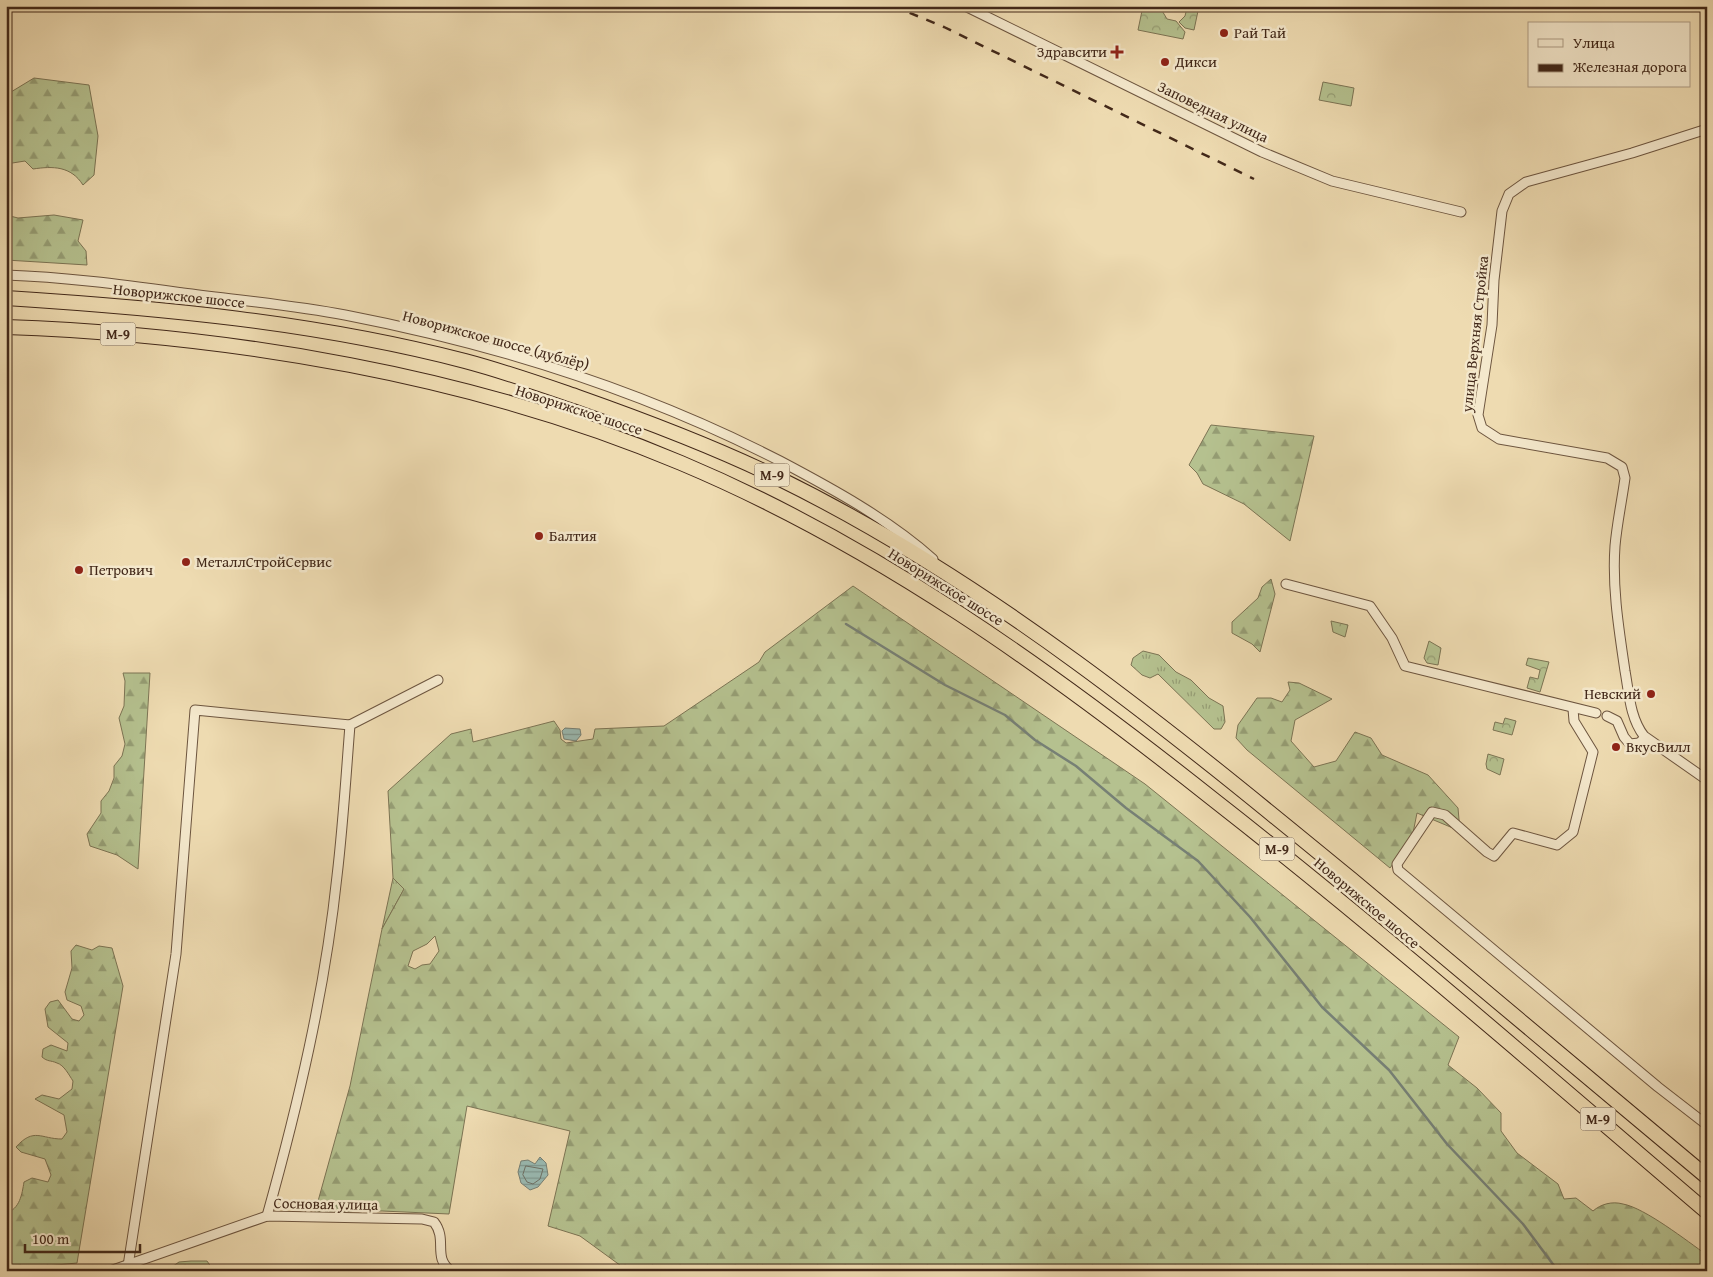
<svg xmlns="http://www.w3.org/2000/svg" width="1713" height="1277" font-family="'Gentium Book Plus',serif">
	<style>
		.grass { fill: url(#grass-tufts); stroke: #7c7454 }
		.forest { fill: url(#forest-firs); stroke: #7c7454; fill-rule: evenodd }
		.park { fill: url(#park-crowns); stroke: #7c7454 }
		.water { fill: url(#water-rules); stroke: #778075 }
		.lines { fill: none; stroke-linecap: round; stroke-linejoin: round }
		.shore { stroke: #6e7166; stroke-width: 1 }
		.stream { stroke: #778075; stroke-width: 2.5 }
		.minor-casing { stroke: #6d553f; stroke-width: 11 }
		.highway-casing { stroke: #422819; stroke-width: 16 }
		.minor { stroke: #f4e8cc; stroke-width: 9 }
		.highway { stroke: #eedbb1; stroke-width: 14 }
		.rail { stroke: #422819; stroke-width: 2.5; stroke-dasharray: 9 9; stroke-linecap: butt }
		.poi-dot { fill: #8f2418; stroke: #f4e8cc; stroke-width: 2 }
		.labels { text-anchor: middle; stroke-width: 5; stroke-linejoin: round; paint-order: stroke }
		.shield { fill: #f4e8cc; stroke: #77624f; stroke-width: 1 }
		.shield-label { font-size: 14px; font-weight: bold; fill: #422819 }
		.poi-label { font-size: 15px; fill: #422819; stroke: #f4e8cc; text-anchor: start }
		.street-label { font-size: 15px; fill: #422819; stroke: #f4e8cc }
	</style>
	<defs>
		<pattern id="grass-tufts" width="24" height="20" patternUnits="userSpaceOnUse" patternTransform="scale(1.25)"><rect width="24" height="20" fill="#b5c18f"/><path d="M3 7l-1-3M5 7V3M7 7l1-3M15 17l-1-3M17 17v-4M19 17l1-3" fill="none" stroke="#959d74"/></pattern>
		<pattern id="forest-firs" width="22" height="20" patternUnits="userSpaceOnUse" patternTransform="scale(1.25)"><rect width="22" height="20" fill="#b5c18f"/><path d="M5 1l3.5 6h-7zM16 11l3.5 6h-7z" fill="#959d74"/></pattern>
		<pattern id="park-crowns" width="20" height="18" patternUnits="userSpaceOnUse" patternTransform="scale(1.25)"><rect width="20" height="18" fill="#b5c18f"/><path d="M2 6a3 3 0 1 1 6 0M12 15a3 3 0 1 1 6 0" fill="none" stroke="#959d74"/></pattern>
		<pattern id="water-rules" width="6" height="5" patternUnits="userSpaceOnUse" patternTransform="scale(1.25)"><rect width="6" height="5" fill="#9abab2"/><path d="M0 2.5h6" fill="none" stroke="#7f9790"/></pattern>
	</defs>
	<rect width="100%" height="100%" fill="#eedbb1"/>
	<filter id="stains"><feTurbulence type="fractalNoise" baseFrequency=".004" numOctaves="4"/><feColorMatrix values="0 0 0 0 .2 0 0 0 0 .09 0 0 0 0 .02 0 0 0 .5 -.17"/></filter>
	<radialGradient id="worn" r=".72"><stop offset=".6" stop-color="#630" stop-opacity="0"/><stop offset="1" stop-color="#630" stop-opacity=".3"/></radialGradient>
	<!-- grass -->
	<g class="grass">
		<polygon points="1143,651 1159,655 1176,672 1191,680 1209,698 1223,706 1225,722 1221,729 1214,729 1158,674 1150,678 1142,675 1131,665 1133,658"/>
		<polygon points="393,878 404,889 382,929"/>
	</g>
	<!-- forest -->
	<g class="forest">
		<path d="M 34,78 L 89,85 L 98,136 L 94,175 L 83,185 C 71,166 53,166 33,169 L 25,161 L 6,164 L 6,127 L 10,112 L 6,108 L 6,95 Z"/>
		<polygon points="6,215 18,218 54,215 83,220 78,241 86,251 87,265 6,260"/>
		<polygon points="1211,425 1314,436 1290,541 1244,504 1203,484 1197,473 1189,465"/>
		<polygon points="1271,579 1275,594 1260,652 1252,644 1232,633 1232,622 1258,598 1262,587"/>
		<path d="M 853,586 L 1145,784 L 1459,1037 L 1448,1065 L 1477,1088 L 1501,1113 L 1501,1131 L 1517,1153 L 1558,1184 L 1564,1199 L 1576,1198 L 1593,1211 C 1601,1204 1612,1201 1623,1204 C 1645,1208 1687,1241 1707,1255 L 1707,1265 L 1704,1271 L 759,1271 L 758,1265 L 746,1271 L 628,1271 L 580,1236 L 548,1226 L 570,1131 L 467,1106 L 449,1214 L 382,1211 L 315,1212 L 350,1086 L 382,929 L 404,889 L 393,878 L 388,791 L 451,734 L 471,729 L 473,742 L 554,721 L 560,730 L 561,739 L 566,743 L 593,739 L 595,729 L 664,726 L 759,662 L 765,652 ZM 435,936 L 439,951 L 430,964 L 422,965 L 415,969 L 408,966 L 413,951 L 427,944 Z"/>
		<polygon points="123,673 150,673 138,869 117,855 90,846 87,834 101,813 101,801 109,791 114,778 114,766 122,756 125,744 119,718 124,706 125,681"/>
		<polygon points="1288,682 1299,683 1332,699 1295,720 1291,741 1314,767 1336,761 1355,732 1371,738 1382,755 1428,775 1458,808 1460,831 1417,813 1412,838 1390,868 1247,750 1236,738 1238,725 1257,698 1271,698 1282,702 1290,690"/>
		<path d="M 76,945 L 92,950 L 99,946 L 112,948 L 123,986 L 77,1263 L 6,1270 L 6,1213 C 20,1209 22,1194 24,1182 L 32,1178 L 48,1182 L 51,1175 L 45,1159 L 21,1152 L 16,1147 C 34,1127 41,1139 62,1139 L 67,1132 L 64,1115 L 35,1099 L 42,1095 L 59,1099 L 72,1089 L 73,1081 C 69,1075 64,1065 57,1063 C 50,1060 48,1062 42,1057 L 43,1049 L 51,1045 L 67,1051 L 68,1043 L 48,1027 L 45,1009 L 50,1002 L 58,1000 L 72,1019 L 79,1021 L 84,1015 L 81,1006 L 67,1000 L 65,992 L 72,968 L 71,951 Z"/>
		<polygon points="191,1261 207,1261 214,1271 166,1271 179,1262"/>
	</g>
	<!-- park -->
	<g class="park">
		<polygon points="1143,6 1161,9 1167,19 1176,21 1185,32 1183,39 1138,30"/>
		<polygon points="1187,8 1198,11 1194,30 1185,28 1179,22 1185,16"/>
		<polygon points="1323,82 1354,88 1351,106 1319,100"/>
		<polygon points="1331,621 1348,625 1345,637 1333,632"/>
		<polygon points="1429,641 1441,648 1438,665 1427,663 1424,658"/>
		<polygon points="1528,658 1549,662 1540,692 1527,688 1530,677 1538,679 1540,670 1526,665"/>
		<polygon points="1505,718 1516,721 1512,735 1493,730 1495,722 1503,724"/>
		<polygon points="1488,754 1504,759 1500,775 1487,769 1486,764"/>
	</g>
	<!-- water -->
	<g class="water">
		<polygon points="565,728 580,729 581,735 576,741 564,739 562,731"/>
		<polygon points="540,1157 546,1163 548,1175 538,1187 530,1190 521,1183 518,1172 521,1161 528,1160 535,1164"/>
	</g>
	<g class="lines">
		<!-- shore -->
		<polygon class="shore" points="526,1166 543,1169 540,1179 533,1184 527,1182 523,1175"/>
		<!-- stream -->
		<polyline class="stream" points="846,624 945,685 1005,715 1035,740 1076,766 1126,808 1198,861 1250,917 1322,1007 1389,1070 1447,1144 1523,1224 1558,1271"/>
		<defs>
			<g id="minor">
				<polyline points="965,6 1262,152 1332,181 1461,212"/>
				<path d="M 1707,129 L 1632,153 L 1526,182 L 1509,194 L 1502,211 L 1494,280 L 1492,325 L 1478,415 L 1482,428 L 1499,439 L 1607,458 L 1622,467 L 1625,478 C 1622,500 1617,523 1615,546 C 1612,588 1619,630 1625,671 C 1629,693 1630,718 1644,736 L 1707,780"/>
				<path d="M 6,275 C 66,277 124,285 183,293 C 237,300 292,305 345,315 C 495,344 644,391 780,461 C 833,489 888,519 933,559"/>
				<polyline points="1286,584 1370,606 1392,638 1405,666 1596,713"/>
				<polyline points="1573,709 1574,721 1593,752 1573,832 1557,845 1513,833 1494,856 1487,852 1445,815 1432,812 1397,864 1398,870 1658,1087 1707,1125"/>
				<polyline points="1607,716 1617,721 1624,737 1630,744 1639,743 1645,738"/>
				<path d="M 267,1216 C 298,1105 325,991 337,876 C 343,826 346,775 350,725 L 438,680"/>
				<polyline points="128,1266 176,954 195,710 350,725"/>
				<path d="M 110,1271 L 267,1216 L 422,1219 L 434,1222 C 448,1240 432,1257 451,1271"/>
			</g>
			<g id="highway">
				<path d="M 6,298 C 161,308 315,322 465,361 C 503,371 540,384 578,397 C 646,421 713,446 778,478 C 988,581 1172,732 1351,879 C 1470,978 1589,1077 1707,1177"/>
				<path d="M 6,327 C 231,335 473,375 681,463 C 876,545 1049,669 1214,800 C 1383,932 1544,1073 1707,1212"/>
			</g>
		</defs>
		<!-- minor casing -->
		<use href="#minor" class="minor-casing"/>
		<!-- highway casing -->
		<use href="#highway" class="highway-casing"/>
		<!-- minor -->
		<use href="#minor" class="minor"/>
		<!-- highway -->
		<use href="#highway" class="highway"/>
		<!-- rail -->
		<polyline class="rail" points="893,6 944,27 1254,179"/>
	</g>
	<!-- markers -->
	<g class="poi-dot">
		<circle cx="1224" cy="33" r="5"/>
		<path d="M1114.5 44.5h5v5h5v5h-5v5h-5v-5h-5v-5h5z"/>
		<circle cx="1165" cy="62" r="5"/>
		<circle cx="539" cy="536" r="5"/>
		<circle cx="186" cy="562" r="5"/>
		<circle cx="79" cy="570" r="5"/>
		<circle cx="1651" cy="694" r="5"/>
		<circle cx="1616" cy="747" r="5"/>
	</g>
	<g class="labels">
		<!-- shield labels -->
		<g class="shield">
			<rect x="100.5" y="322.5" width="35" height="23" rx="4"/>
			<rect x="754.5" y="463.5" width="35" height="23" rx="4"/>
			<rect x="1259.5" y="837.5" width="35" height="23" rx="4"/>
			<rect x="1580.5" y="1107.5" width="35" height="23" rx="4"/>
		</g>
		<g class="shield-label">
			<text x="118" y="339">М-9</text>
			<text x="772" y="480">М-9</text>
			<text x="1277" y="854">М-9</text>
			<text x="1598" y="1124">М-9</text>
		</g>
		<!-- poi labels -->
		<g class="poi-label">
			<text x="1234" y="38">Рай Тай</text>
			<text x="1107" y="57" text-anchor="end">Здравсити</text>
			<text x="1175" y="67">Дикси</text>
			<text x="549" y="541">Балтия</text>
			<text x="196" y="567">МеталлСтройСервис</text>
			<text x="89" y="575">Петрович</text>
			<text x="1641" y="699" text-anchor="end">Невский</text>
			<text x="1626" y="752">ВкусВилл</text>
		</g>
		<!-- street labels -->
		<g class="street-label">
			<text transform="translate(1213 112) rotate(26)" y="5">Заповедная улица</text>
			<text transform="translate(179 296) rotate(6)" y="5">Новорижское шоссе</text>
			<text transform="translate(1475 334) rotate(-84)" y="5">улица Верхняя Стройка</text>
			<text transform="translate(496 340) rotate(15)" y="5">Новорижское шоссе (дублёр)</text>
			<text transform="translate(579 410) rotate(18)" y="5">Новорижское шоссе</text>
			<text transform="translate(946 587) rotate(32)" y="5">Новорижское шоссе</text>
			<text transform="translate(1367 903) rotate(40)" y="5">Новорижское шоссе</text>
			<text transform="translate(326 1204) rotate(1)" y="5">Сосновая улица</text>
		</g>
	</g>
	<!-- margin -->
	<rect width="1713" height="1277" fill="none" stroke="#eedbb1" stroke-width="25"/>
	<rect x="8" y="8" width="1698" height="1262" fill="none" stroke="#422819" stroke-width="2.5"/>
	<rect x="12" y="12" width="1688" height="1252" fill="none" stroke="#422819"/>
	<!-- legend -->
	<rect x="1528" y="22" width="162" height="65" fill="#f4e8cc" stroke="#ad9b84"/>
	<rect x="1538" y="39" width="25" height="8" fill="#f4e8cc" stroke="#ad9b84"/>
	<text x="1573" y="48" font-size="15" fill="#422819">Улица</text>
	<rect x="1538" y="64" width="25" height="8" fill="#422819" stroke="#ad9b84"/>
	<text x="1573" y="72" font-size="15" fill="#422819">Железная дорога</text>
	<!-- scale -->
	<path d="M25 1244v8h115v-8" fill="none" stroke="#422819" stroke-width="2.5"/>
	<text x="32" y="1244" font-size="15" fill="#422819" stroke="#f4e8cc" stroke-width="4" paint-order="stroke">100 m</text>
	<rect width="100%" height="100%" filter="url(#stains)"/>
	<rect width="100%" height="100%" fill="url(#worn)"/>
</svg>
